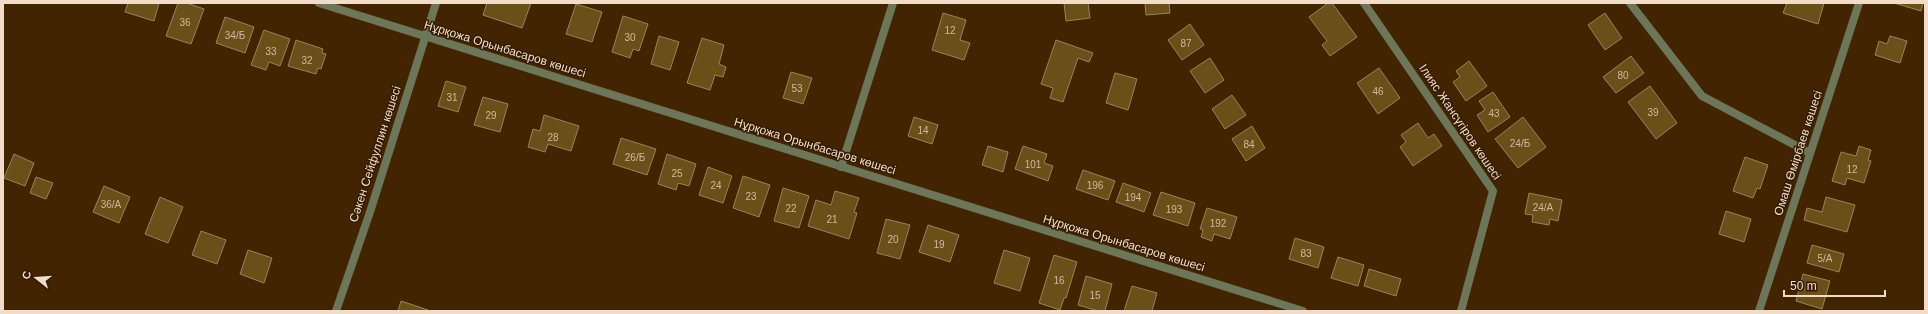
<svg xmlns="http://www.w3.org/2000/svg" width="1928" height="314" font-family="Helvetica,sans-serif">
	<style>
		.building { fill: #6a5018; stroke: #9a8357 }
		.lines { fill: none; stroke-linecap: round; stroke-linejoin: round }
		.minor { stroke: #6c7659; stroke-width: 8 }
		.tertiary { stroke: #6c7659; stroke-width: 8 }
		.labels { text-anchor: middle; stroke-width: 3; stroke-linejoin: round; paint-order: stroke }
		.number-label { font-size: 10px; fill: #cfb99e }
		.street-label { font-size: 12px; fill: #f1dcca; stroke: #341c04 }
	</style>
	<rect width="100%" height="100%" fill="#432401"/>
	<!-- building -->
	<g class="building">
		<polygon points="128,3 159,3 154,21 125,12"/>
		<polygon points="178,3 187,3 204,9 191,44 166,36"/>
		<polygon points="487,3 531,3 522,28 483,15"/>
		<polygon points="1064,3 1088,3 1090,18 1066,21"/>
		<polygon points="1145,3 1169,3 1170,13 1146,15"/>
		<polygon points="1328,3 1332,3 1357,37 1330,56 1322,45 1327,41 1309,17"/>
		<polygon points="1787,3 1824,3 1818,24 1783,13"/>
		<polygon points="1894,3 1923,3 1921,11"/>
		<polygon points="576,4 602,12 592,42 566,34"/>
		<polygon points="943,13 966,20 960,40 970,43 964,60 932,50"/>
		<polygon points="1605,13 1622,38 1605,50 1588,25"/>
		<polygon points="623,16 648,24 639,51 633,49 630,58 612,52"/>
		<polygon points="225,17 254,27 245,53 216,43"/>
		<polygon points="1190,24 1204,45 1182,60 1168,40"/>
		<polygon points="264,30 290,39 280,66 269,62 266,70 251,65"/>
		<polygon points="659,36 679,42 670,70 651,64"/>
		<polygon points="1890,36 1907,41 1900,63 1875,55 1879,41 1887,44"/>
		<polygon points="702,38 724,45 719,64 726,67 723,77 715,75 710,90 687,83"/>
		<polygon points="296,40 323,49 322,53 326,54 321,69 318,68 316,74 288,66"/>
		<polygon points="1056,40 1093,53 1089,62 1078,58 1063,102 1050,98 1053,88 1041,84"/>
		<polygon points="1631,56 1644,73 1616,93 1603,77"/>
		<polygon points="1210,58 1224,80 1205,93 1190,71"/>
		<polygon points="1469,61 1487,86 1466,101 1453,82 1460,77 1456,71"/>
		<polygon points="1379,68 1400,98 1378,114 1357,83"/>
		<polygon points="791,72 812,78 803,104 783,98"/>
		<polygon points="1115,73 1137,79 1128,110 1106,103"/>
		<polygon points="446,81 466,87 458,112 438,106"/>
		<polygon points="1650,86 1677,123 1656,139 1628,102"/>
		<polygon points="1493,92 1510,117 1488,132 1477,115 1485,110 1479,101"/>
		<polygon points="1232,95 1246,115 1225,129 1212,109"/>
		<polygon points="483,97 508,104 500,132 474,125"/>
		<polygon points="544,115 579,126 571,151 548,144 545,152 528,147 533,129 540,131"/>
		<polygon points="914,117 938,125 932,144 908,136"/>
		<polygon points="1523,117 1546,147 1518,168 1495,139"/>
		<polygon points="1418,123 1428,138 1434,134 1442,146 1413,166 1400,147 1406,142 1401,135"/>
		<polygon points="1252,126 1265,148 1246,161 1232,139"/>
		<polygon points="621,138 656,149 647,175 613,164"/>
		<polygon points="988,146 1008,152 1003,172 982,165"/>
		<polygon points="1023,146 1047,154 1044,163 1053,166 1048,181 1015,169"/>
		<polygon points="1859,146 1871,150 1868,160 1871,161 1864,183 1847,178 1845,185 1832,181 1841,152 1856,156"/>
		<polygon points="14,154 34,163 25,186 4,178"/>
		<polygon points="667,154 696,164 689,186 678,183 676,190 658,184"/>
		<polygon points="1745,157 1768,165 1760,189 1757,188 1753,198 1733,191"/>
		<polygon points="708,167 732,176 723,203 699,195"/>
		<polygon points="1083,170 1115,181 1108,200 1076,189"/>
		<polygon points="743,176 770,185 759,217 733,208"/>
		<polygon points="36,177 53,183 46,199 30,193"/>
		<polygon points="1123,183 1151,193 1144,212 1116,202"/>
		<polygon points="104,186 130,197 119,223 93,212"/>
		<polygon points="783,188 809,196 799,228 774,221"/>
		<polygon points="835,191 859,198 854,212 857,213 849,239 808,226 816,200 831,205"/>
		<polygon points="1161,192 1195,203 1188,226 1153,215"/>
		<polygon points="1529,193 1562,200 1558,221 1550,219 1549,225 1532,222 1533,215 1525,214"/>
		<polygon points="160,197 183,207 168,243 145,234"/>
		<polygon points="1826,197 1855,205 1847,232 1804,220 1807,208 1822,212"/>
		<polygon points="1207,208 1237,217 1230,239 1214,234 1212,241 1201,237 1203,230 1200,229"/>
		<polygon points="1726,211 1751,219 1744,242 1719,234"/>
		<polygon points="886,219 910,225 900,259 877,253"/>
		<polygon points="928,225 959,235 950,262 919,252"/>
		<polygon points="201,231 226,240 217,264 192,255"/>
		<polygon points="1295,238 1324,247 1318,268 1289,259"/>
		<polygon points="1812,245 1844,254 1839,272 1807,263"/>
		<polygon points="248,250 272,258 264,283 240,274"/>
		<polygon points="1004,250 1030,258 1020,291 994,283"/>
		<polygon points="1054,255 1077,262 1066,298 1064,298 1060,310 1039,303"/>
		<polygon points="1338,257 1364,265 1358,286 1331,278"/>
		<polygon points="1369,269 1401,279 1396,296 1364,286"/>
		<polygon points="1803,274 1830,281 1822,309 1796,301"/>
		<polygon points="1086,276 1112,284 1105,311 1098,311 1078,305"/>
		<polygon points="1132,286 1157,293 1152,311 1124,311"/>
		<polygon points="401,301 428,310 427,311 398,311"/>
	</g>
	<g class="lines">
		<!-- minor -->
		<g class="minor">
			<polyline points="319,3 1303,311"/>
			<polyline points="1364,3 1493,191 1461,311"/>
			<polyline points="1630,3 1702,96 1810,153"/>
			<polyline points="841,167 893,3"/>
			<polyline points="1759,311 1859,3"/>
		</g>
		<!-- tertiary -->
		<polyline class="tertiary" points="336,311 370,212 436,3"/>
	</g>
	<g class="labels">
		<!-- number labels -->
		<g class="number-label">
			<text x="185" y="26">36</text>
			<text x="950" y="34">12</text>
			<text x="235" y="39">34/Б</text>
			<text x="630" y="41">30</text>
			<text x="1186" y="47">87</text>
			<text x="271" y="55">33</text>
			<text x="307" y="64">32</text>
			<text x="1623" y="79">80</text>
			<text x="797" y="92">53</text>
			<text x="1378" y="95">46</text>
			<text x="452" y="101">31</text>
			<text x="1653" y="116">39</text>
			<text x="1494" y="117">43</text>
			<text x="491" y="119">29</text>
			<text x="923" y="134">14</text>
			<text x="553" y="141">28</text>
			<text x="1520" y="147">24/Б</text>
			<text x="1249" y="148">84</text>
			<text x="635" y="161">26/Б</text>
			<text x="1033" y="168">101</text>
			<text x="1852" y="173">12</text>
			<text x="677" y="177">25</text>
			<text x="716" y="189">24</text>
			<text x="1095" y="189">196</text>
			<text x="751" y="200">23</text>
			<text x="1133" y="201">194</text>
			<text x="111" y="208">36/А</text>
			<text x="1543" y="211">24/А</text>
			<text x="791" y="212">22</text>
			<text x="1174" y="213">193</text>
			<text x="832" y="223">21</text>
			<text x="1218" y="227">192</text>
			<text x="893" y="243">20</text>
			<text x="939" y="248">19</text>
			<text x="1306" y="257">83</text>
			<text x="1825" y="262">5/А</text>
			<text x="1059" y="284">16</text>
			<text x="1095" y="299">15</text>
		</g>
		<!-- street labels -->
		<g class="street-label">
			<text transform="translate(505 49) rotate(17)" y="4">Нұрқожа Орынбасаров көшесі</text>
			<text transform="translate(1460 122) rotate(56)" y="4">Ілияс Жансүгіров көшесі</text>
			<text transform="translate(815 146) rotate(17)" y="4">Нұрқожа Орынбасаров көшесі</text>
			<text transform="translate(1798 153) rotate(-72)" y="4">Омаш Өмірбаев көшесі</text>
			<text transform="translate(375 154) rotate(-72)" y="4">Сәкен Сейфуллин көшесі</text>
			<text transform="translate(1124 243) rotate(17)" y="4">Нұрқожа Орынбасаров көшесі</text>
		</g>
	</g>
	<!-- border -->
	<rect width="1928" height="314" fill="none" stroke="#f1dcca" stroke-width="8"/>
	<!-- north arrow -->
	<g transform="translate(36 278) rotate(287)" stroke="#341c04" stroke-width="3" paint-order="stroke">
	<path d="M0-3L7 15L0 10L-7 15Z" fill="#f1dcca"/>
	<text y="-6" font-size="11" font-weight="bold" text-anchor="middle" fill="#f1dcca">С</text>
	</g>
	<!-- scale -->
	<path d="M1784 290v6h101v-6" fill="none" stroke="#f1dcca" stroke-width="2"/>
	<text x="1790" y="290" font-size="12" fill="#f1dcca" stroke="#341c04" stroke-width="3" paint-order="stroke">50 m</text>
</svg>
